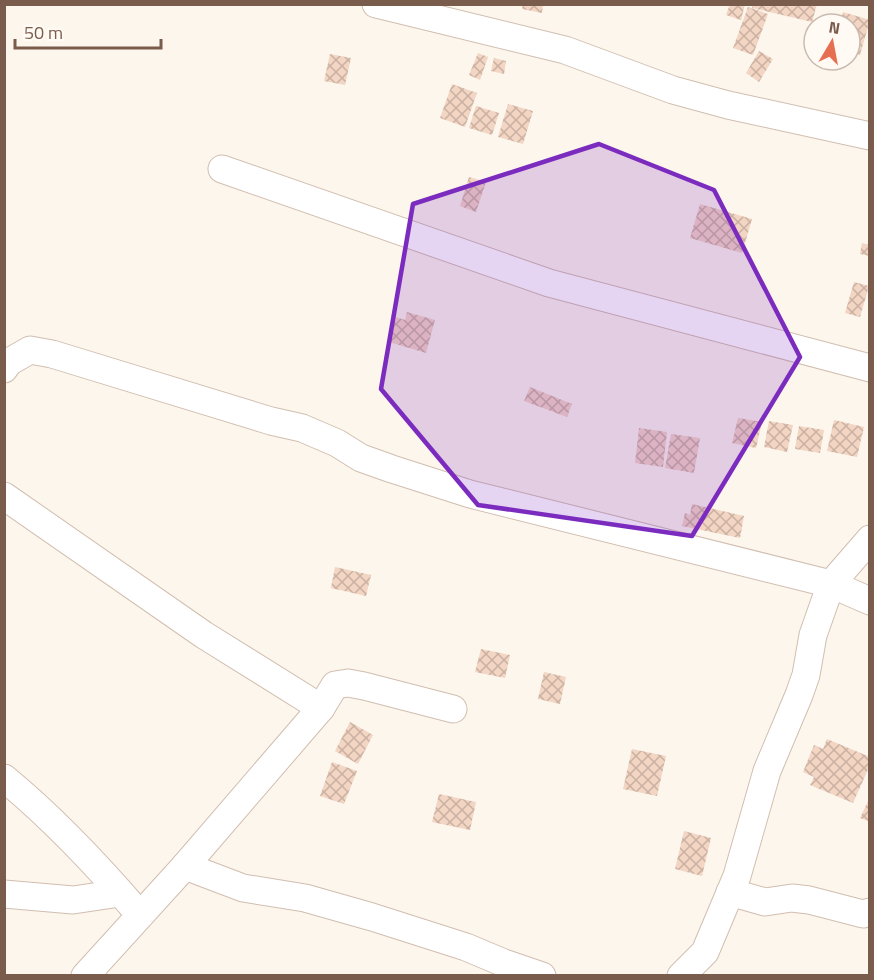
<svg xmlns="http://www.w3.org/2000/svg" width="874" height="980" font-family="'Titillium Web',sans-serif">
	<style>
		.building { fill: url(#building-cross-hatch) }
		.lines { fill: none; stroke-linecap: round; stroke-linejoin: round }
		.minor-casing { stroke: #d1beb0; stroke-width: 29 }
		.minor { stroke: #fff; stroke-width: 27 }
		.marked { fill: #7b2cbf; fill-opacity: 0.2; stroke: #7b2cbf; stroke-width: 4.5; stroke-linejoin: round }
	</style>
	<defs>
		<pattern id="building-cross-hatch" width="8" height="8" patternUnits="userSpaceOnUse" patternTransform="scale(1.5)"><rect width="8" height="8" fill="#f3d5c3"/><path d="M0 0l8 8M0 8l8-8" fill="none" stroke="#cab0a1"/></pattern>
	</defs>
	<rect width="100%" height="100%" fill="#fdf6ec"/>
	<!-- building -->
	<g class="building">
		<polygon points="523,4 543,4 542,13 522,9"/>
		<polygon points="730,4 745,4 741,20 726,15"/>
		<polygon points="752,4 817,4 812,22 752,8"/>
		<polygon points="748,7 768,14 753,55 733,48"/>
		<polygon points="843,12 870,20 860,55 850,51 850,24 840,24"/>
		<polygon points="759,51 773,59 759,82 746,73"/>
		<polygon points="478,53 488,57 480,80 469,75"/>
		<polygon points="330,54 351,58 345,85 324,81"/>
		<polygon points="494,58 506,61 504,74 491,71"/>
		<polygon points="452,84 477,93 465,127 440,118"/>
		<polygon points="508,104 533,111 523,144 498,137"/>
		<polygon points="476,106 499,113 492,135 469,128"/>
		<polygon points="469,177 486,182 476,212 460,206"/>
		<polygon points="700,204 752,219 742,253 690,238"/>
		<polygon points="862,243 870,245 870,256 860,254"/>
		<polygon points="854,282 869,286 860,317 845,313"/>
		<polygon points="407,312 435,320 426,353 389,342 396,317 405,320"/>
		<polygon points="530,387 572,404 567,417 524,401"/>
		<polygon points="738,418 762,422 756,448 732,443"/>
		<polygon points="834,420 864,427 857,457 827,451"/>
		<polygon points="769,421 793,425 787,452 764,447"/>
		<polygon points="799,426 824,430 820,453 795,449"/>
		<polygon points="639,428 667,432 663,467 635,463"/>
		<polygon points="671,434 700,438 694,473 665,468"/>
		<polygon points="692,504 744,516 740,538 682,526 685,513 690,515"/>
		<polygon points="335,567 371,575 366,596 331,588"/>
		<polygon points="481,649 510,655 505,678 475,672"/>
		<polygon points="544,672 566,677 560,704 538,699"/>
		<polygon points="350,722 373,735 358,764 335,751"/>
		<polygon points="827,739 870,757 870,765 853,803 810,785 814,777 803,772 814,745 823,749"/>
		<polygon points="632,749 666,756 657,796 623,789"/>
		<polygon points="332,762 357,771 344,804 320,796"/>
		<polygon points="439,794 476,802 470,830 432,822"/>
		<polygon points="870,797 870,822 860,818"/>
		<polygon points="684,831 711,838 702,876 675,869"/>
	</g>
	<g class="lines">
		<defs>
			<g id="minor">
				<polyline points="376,4 565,50 673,90 728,105 870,136"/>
				<polyline points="222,169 549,283 870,368"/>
				<polyline points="4,369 9,362 30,350 52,354 271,421 302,428 337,443 361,458 392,469 470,494 831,584 870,601"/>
				<polyline points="4,496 204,635 321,708"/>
				<path d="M 4,778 C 54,819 98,866 140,915"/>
				<polyline points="185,866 243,888 305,898 372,917 466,947 504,963 542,976"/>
				<polyline points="730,892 765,902 792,898 809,900 863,914 870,912"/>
				<polyline points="4,894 73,900 120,893"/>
				<polyline points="85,976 185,866 321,708 335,685 348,683 364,686 453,709"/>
				<polyline points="681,976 705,952 737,876 767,771 799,695 806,675 813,635 831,584 870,539"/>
			</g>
		</defs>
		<!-- minor casing -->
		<use href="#minor" class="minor-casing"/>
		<!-- minor -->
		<use href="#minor" class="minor"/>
	</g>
	<!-- marked area -->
	<path class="marked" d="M 599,144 L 714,190 L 800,357 L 692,536 L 478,505 L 381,389 L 413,204 Z"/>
	<!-- border -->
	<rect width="874" height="980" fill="none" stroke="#7a5c4d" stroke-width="12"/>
	<!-- north arrow -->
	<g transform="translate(832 42) rotate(10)"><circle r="28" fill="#fffaf3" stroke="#cabbb1" stroke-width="1.5"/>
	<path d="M0-4.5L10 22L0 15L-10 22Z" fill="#e76f51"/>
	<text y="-9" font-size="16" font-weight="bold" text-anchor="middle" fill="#7a5c4d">N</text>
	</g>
	<!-- scale -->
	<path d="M15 39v9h146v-9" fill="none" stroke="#7a5c4d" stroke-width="3"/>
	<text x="24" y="39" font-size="18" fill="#7a5c4d" stroke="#fffaf3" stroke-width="4.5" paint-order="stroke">50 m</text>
</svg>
